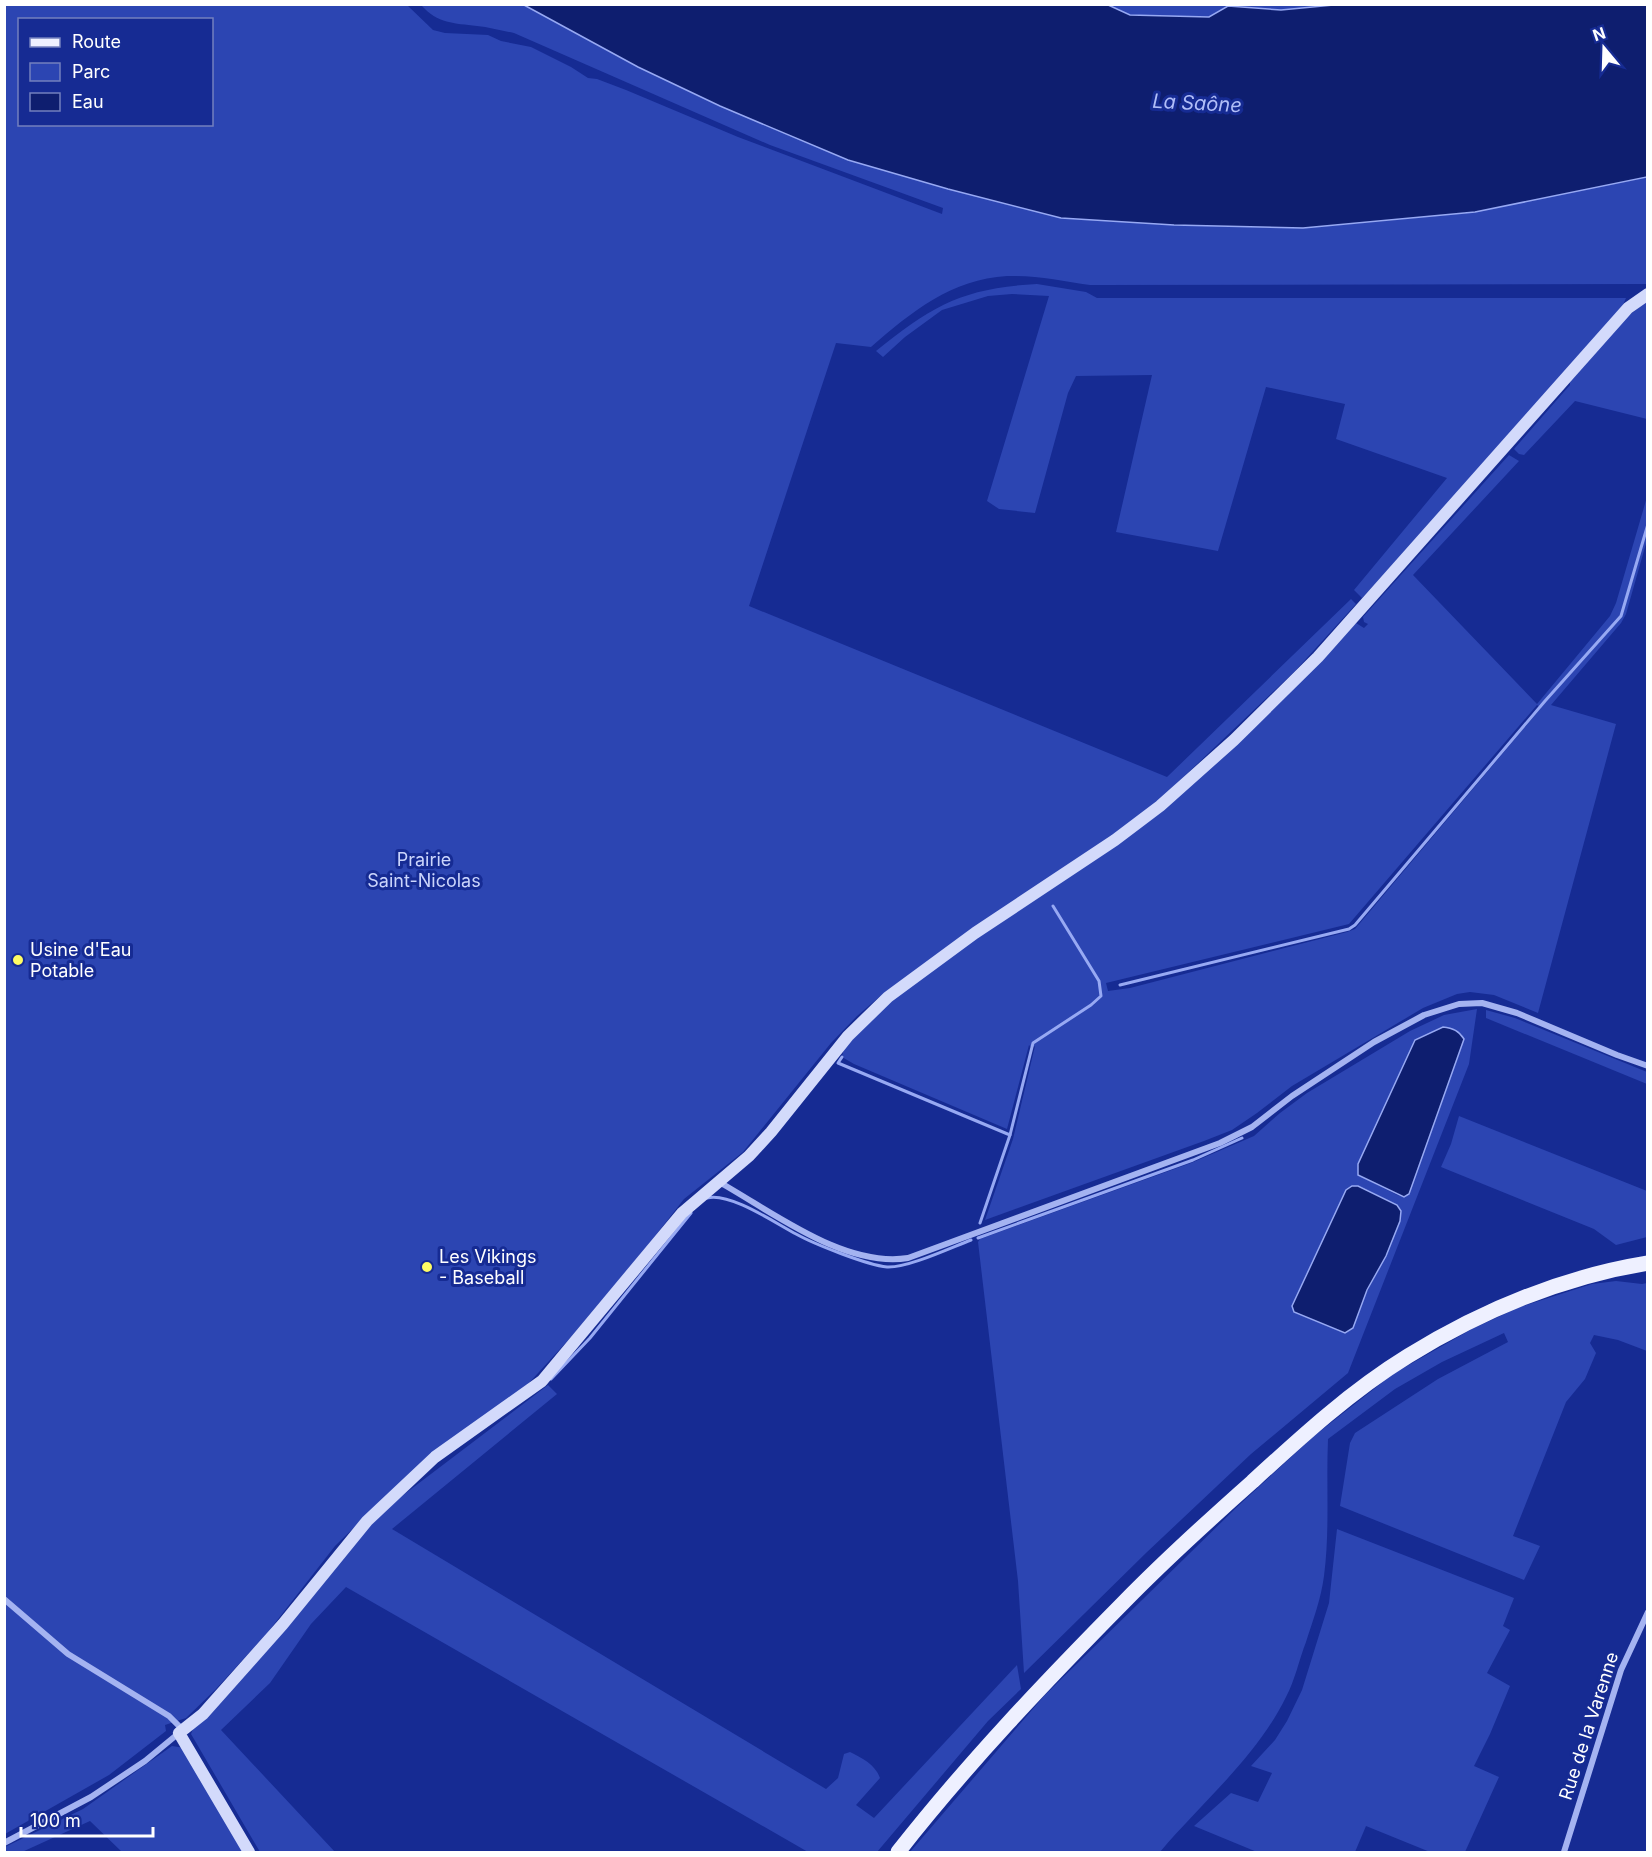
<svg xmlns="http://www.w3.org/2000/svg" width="1652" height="1857" font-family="Inter,sans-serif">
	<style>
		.green { fill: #2c45b2; fill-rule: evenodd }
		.water { fill: #0e1e6f; stroke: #97a9f3; stroke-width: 1.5 }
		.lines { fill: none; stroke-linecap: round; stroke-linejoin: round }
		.stream { stroke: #97a9f3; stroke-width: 3 }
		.street { stroke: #a4b3f1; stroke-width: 6 }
		.secondary { stroke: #d3dafb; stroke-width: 12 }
		.primary { stroke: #eef0ff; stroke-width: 15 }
		.poi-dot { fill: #fffc64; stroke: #162b93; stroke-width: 2 }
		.labels { text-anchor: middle; stroke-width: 6; stroke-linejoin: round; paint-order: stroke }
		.park-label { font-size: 18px; fill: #cbd5fc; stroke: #162b93 }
		.poi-label { font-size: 18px; fill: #fff; stroke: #162b93; text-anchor: start }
		.street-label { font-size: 18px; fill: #fff; stroke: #162b93 }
		.water-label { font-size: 20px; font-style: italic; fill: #b1bef8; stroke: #162b93 }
	</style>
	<rect width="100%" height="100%" fill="#162b93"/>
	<!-- green -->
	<g class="green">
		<path d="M 5,5 L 407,5 L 433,30 L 445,33 L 488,35 L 501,41 L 531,47 L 571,67 L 588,78 L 597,79 L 626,90 L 738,137 L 942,214 L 943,208 L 770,145 L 514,33 C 502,31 489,27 477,26 C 454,23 438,24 421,5 L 524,5 L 638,67 L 720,106 L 848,160 L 948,189 L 1174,225 L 1303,228 L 1375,222 L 1475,212 L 1647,177 L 1647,284 L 1090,285 C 1063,281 1035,275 1007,276 C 952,279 911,312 871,347 L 836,343 L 749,606 L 1167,777 L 1351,599 L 1356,604 L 1295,671 L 1155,804 L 1111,837 L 885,992 L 857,1016 L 831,1043 L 743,1152 L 684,1199 L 648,1245 L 571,1337 L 528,1384 L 378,1504 L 335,1546 L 268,1632 L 215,1690 L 186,1718 L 165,1725 L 166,1731 L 109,1775 L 5,1834 ZM 20,20 L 212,20 L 212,124 L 20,124 Z"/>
		<polygon points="1106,5 1344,5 1281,10 1228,6 1209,17 1130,15"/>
		<path d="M 1037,284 L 1086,292 L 1097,298 L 1626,298 L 1622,307 L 1427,528 L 1362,598 L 1354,590 L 1447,478 L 1336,439 L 1345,404 L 1266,387 L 1218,551 L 1116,532 L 1152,375 L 1076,376 L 1068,393 L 1035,513 L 999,509 L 987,501 L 1049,296 L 1012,294 L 988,296 L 942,310 L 905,337 L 883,357 L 876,351 C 933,305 963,288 1037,284 Z"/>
		<polygon points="1647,301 1647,419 1575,401 1524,455 1519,454 1514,449 1570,385 1570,382 1627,317"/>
		<path d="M 1509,455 L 1519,461 L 1413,575 L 1537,704 L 1610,616 L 1616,603 L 1647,497 L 1647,540 L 1626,614 L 1621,623 L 1551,705 L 1616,724 L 1538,1013 L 1494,995 L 1470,992 L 1457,994 L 1423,1008 L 1292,1086 L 1257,1113 L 1232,1130 L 1204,1141 L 985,1220 L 1013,1139 L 1035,1046 L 1032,1048 L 1029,1045 L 1007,1129 L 854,1064 L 842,1057 L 844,1048 L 890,1002 L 969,943 L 1111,848 L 1356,623 L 1364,628 L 1368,624 L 1364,622 L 1363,617 ZM 1537,705 L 1541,708 L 1355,929 L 1347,932 L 1130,988 L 1108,991 L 1106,983 L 1349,924 Z"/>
		<path d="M 1477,1009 L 1469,1064 L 1348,1373 L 1251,1454 L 1146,1553 L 1024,1673 L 1018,1581 L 978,1242 L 980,1239 L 1191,1163 L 1254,1136 L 1280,1113 L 1307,1093 L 1410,1031 L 1444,1015 ZM 1461,1034 L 1464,1040 L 1409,1193 L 1404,1197 L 1397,1195 L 1358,1175 ZM 1400,1221 L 1386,1256 L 1345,1333 L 1294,1312 Z"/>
		<polygon points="1486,1010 1515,1018 1647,1072 1647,1084 1486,1018"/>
		<polygon points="1459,1116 1647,1191 1647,1237 1616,1245 1594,1229 1441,1167 1451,1144"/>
		<path d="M 1616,1281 L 1642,1284 L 1647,1283 L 1647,1351 L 1618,1340 L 1594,1335 L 1590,1343 L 1596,1353 L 1585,1379 L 1566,1402 L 1513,1536 L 1540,1546 L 1524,1580 L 1340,1506 L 1350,1443 L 1355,1433 L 1438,1379 L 1508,1342 L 1504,1333 L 1442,1362 L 1395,1389 L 1328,1439 C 1326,1485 1330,1530 1324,1576 C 1321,1599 1313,1620 1306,1642 C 1299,1660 1295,1680 1286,1697 C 1256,1758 1202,1802 1160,1852 L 910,1852 L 1044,1696 L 1238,1506 L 1314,1436 L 1393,1374 L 1472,1329 L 1520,1307 L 1592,1284 Z"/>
		<path d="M 548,1385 L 557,1394 L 392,1529 L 826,1789 L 838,1778 L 844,1754 L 850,1752 C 862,1758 875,1764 880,1778 L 856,1805 L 874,1818 L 1017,1665 L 1021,1689 L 988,1721 L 877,1852 L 808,1852 L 346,1587 L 311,1624 L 270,1683 L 221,1730 L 335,1852 L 260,1852 L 191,1734 L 193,1729 L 366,1529 L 398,1499 Z"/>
		<polygon points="1337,1529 1514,1598 1503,1626 1510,1630 1487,1673 1510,1686 1490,1734 1474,1766 1499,1777 1465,1852 1430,1852 1366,1826 1355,1852 1257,1852 1194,1826 1231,1793 1258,1802 1272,1773 1251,1766 1275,1740 1287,1721 1302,1690 1329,1603"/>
		<polygon points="172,1746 185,1748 198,1771 200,1781 205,1784 246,1852 122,1852 90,1821 22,1852 5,1852 5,1847 83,1809"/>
	</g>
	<!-- water -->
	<g class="water">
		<polygon points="1106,4 1130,15 1209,17 1228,6 1281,10 1344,4 1647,5 1647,177 1475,212 1303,228 1174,225 1061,218 948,189 848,160 720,106 638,67 524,5"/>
		<path d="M 1443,1027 C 1453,1028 1459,1031 1464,1039 L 1409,1194 L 1404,1197 L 1358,1175 L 1358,1164 L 1415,1040 Z"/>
		<polygon points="1352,1186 1358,1186 1397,1205 1401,1211 1400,1221 1386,1256 1367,1290 1353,1328 1345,1333 1294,1312 1292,1306 1346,1190"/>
	</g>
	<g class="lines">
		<!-- stream -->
		<g class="stream">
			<polyline points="1120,985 1349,929 1355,925 1545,701 1621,616 1648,524"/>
			<polyline points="842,1057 838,1063 1010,1135"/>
			<path d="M 707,1198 C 730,1192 775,1223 796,1234 C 814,1244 867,1265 887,1267 C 908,1268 950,1248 971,1240"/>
			<polyline points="980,1223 1010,1135 1033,1043 1091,1005 1101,996 1099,981 1053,906"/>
			<polyline points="978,1238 1193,1160 1242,1138"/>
			<polyline points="551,1379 590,1338 691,1213"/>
		</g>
		<!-- street -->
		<g class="street">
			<path d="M 719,1182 C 773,1212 844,1268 908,1258 L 1220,1143 L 1252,1127 L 1292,1096 L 1374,1042 L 1424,1015 L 1459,1004 L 1482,1003 L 1517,1013 L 1617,1055 L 1648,1066"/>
			<polyline points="4,1599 68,1654 169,1716 183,1730"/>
			<polyline points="4,1843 91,1797 145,1761 179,1733"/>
			<polyline points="1564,1852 1621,1670 1648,1612"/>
		</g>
		<!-- secondary -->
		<polyline class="secondary" points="249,1852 179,1733 203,1714 283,1624 367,1521 435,1457 542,1381 682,1213 749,1156 771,1132 848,1036 888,997 975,933 1115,840 1160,806 1234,740 1318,657 1628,308 1648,294"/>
		<!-- primary -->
		<path class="primary" d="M 898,1852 C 967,1764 1045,1682 1124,1602 C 1165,1560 1208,1521 1252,1482 C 1301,1437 1351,1391 1408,1356 C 1481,1311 1562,1277 1648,1263"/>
	</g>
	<!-- markers -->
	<g class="poi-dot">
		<circle cx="18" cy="960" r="6"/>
		<circle cx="427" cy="1267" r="6"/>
	</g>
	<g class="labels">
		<!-- park labels -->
		<g class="park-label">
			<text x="424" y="866">Prairie<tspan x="424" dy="21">Saint-Nicolas</tspan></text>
		</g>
		<!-- poi labels -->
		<g class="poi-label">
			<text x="30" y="956">Usine d'Eau<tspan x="30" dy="21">Potable</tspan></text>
			<text x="439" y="1263">Les Vikings<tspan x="439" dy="21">- Baseball</tspan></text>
		</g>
		<!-- street labels -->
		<g class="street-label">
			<text transform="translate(1589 1726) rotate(-72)" y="6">Rue de la Varenne</text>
		</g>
		<!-- water labels -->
		<g class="water-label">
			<text transform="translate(1197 103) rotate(3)" y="7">La Saône</text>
		</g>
	</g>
	<!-- border -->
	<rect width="1652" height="1857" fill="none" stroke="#ffffff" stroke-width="12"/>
	<!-- legend -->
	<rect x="18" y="18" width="195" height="108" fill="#162b93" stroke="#7380be" stroke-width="1.5"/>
	<rect x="30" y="38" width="30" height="9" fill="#eef0ff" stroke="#7380be" stroke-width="1.5"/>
	<text x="72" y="48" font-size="18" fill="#ffffff">Route</text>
	<rect x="30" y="63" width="30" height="18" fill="#2c45b2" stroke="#7380be" stroke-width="1.5"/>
	<text x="72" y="78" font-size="18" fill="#ffffff">Parc</text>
	<rect x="30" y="93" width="30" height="18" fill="#0e1e6f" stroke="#7380be" stroke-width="1.5"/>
	<text x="72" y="108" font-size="18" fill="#ffffff">Eau</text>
	<!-- north arrow -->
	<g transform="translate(1604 48) rotate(341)" stroke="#162b93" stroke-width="4.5" paint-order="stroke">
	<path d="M0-4.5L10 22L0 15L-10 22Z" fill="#ffffff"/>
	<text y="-9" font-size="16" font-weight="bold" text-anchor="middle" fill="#ffffff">N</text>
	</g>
	<!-- scale -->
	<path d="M21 1827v9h132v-9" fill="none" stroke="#ffffff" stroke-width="3"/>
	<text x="30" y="1827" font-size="18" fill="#ffffff" stroke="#162b93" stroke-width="4.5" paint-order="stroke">100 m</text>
</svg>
